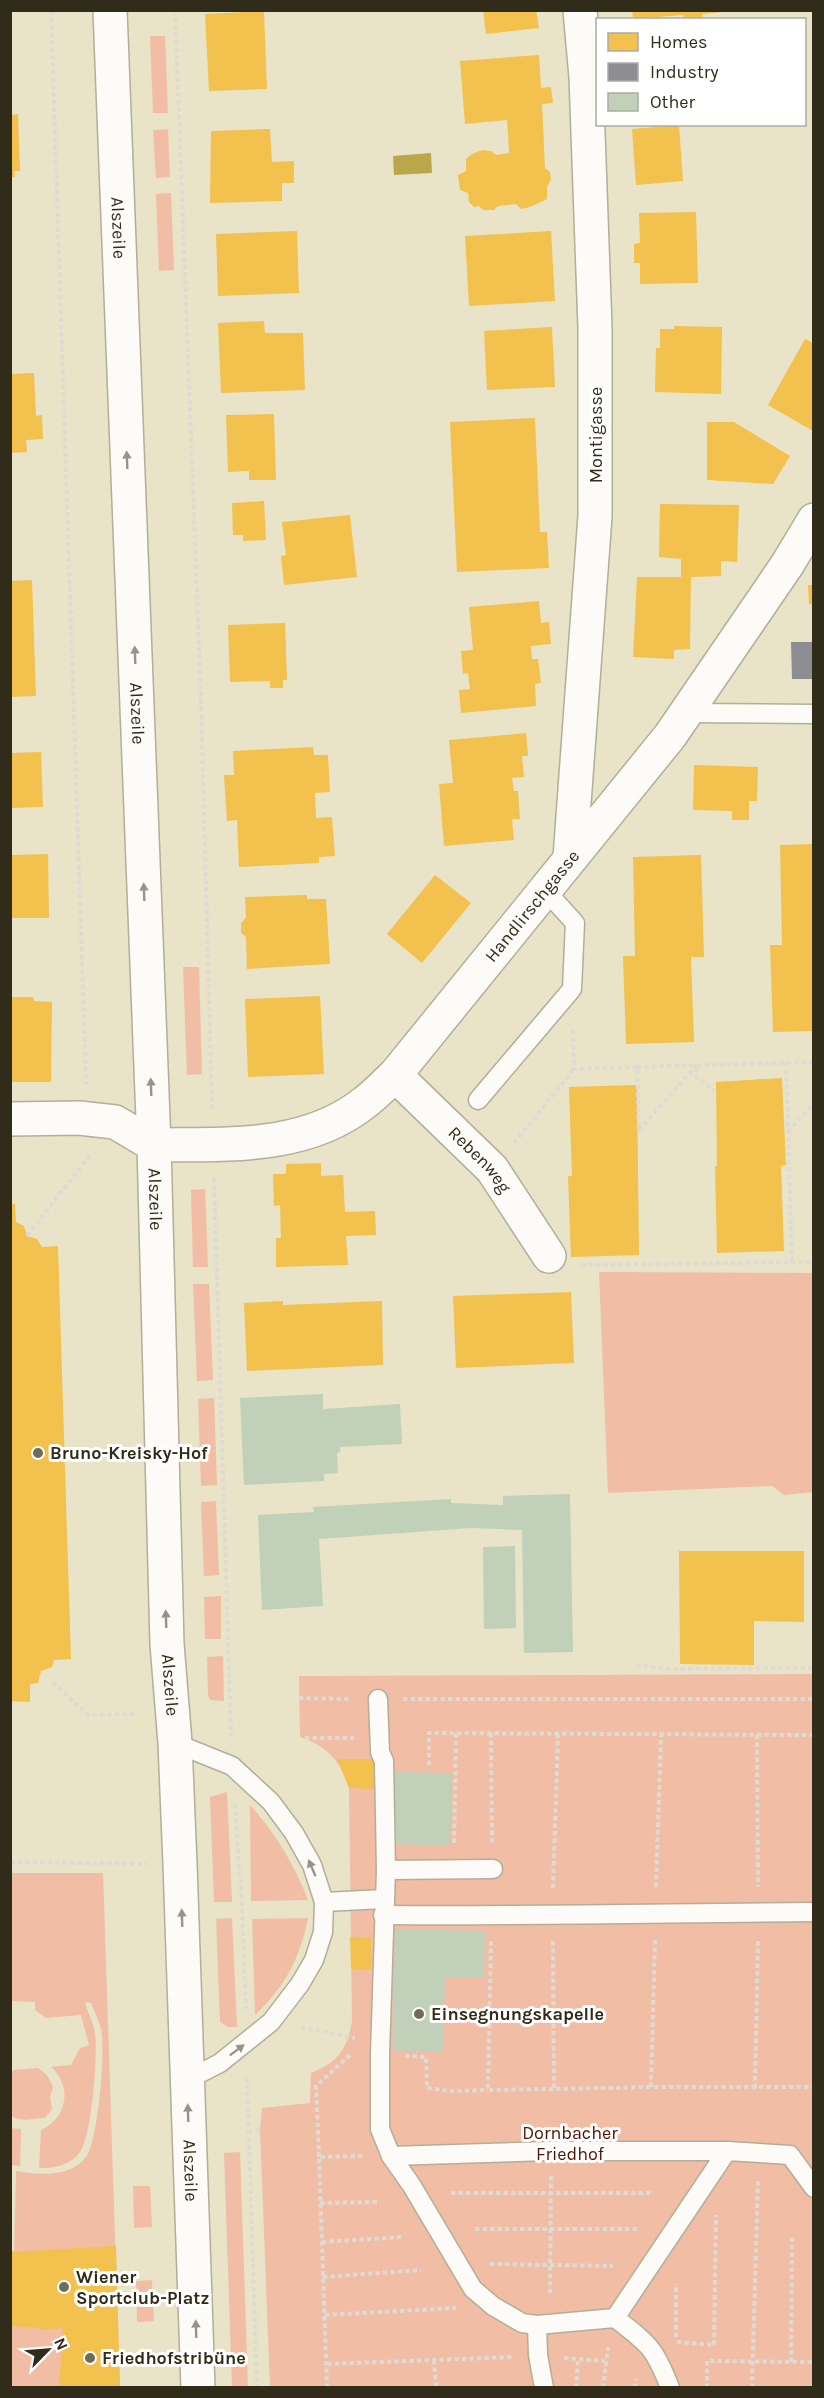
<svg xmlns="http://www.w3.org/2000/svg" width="824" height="2398" font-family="Karla,sans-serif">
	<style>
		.green { fill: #f1bda4 }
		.water { fill: #baa74c }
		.homes { fill: #f2c14e }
		.industry { fill: #8d8d92 }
		.building { fill: #c0d0b9 }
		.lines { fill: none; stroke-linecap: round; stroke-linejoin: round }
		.service-casing { stroke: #b2ae99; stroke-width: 21 }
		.minor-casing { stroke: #b2ae99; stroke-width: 36 }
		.path { stroke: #dedbd3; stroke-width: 4; stroke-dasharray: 4.5 3; stroke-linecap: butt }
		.service { stroke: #fcfbf7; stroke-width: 18 }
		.minor { stroke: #fcfbf7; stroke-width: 33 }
		.oneway { fill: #969488 }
		.poi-dot { fill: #716c56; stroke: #fff; stroke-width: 2 }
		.labels { text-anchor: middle; stroke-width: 6; stroke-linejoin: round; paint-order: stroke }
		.street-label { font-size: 18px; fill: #312c19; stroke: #fff }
		.poi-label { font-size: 18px; font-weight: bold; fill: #312c19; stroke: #fff; text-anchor: start }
		.park-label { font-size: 18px; fill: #4f1202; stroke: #fff }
	</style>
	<rect width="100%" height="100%" fill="#e9e3c8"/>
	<!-- green -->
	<g class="green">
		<polygon points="150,36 165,36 168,113 153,113"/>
		<polygon points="168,129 170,177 156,178 153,130"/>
		<polygon points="171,193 174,270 159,271 156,194"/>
		<polygon points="183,967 199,967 202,1074 187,1075"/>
		<polygon points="205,1189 208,1267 193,1267 191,1190"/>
		<polygon points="599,1272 813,1273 813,1492 784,1495 772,1486 608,1493"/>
		<polygon points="193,1284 209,1284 213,1380 197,1381"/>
		<polygon points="214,1398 217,1485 201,1486 198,1399"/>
		<polygon points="216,1501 219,1575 204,1576 201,1502"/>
		<polygon points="221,1596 221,1639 205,1639 204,1597"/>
		<polygon points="223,1656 224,1701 210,1700 208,1695 207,1657"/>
		<path d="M 813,1674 L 813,2387 L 270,2387 L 260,2130 L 262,2108 L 310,2103 L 311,2073 C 338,2062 347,2050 352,2021 L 349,1788 C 341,1761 327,1746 300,1737 L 299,1676 Z"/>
		<polygon points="227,1792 232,1902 214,1902 210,1797"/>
		<path d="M 250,1805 C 276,1834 294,1864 308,1900 L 251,1901 Z"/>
		<path d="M 11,1873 L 103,1873 L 120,2387 L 11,2387 L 10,2252 L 14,2251 L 16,2171 C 39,2175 70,2178 86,2157 C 98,2143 106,2047 101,2029 C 99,2020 94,2011 91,2003 L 85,2002 C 87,2012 94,2023 95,2033 C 98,2055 92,2134 80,2152 C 72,2164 54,2169 39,2168 L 41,2130 C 67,2119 73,2086 51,2067 L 71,2065 L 80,2048 L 89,2045 L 81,2015 L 46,2018 L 35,2010 L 35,2002 L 11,2001 Z"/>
		<polygon points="232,1918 237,2027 228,2027 220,2022 216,1919"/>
		<path d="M 308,1918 C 299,1960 286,1985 255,2015 L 252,1919 Z"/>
		<path d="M 38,2068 L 47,2075 L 53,2087 L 50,2097 L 52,2109 L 45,2118 C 32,2118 23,2123 11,2116 L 10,2077 L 13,2070 Z"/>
		<polygon points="10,2128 21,2129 20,2166 11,2165"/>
		<polygon points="240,2152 248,2387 248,2388 232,2387 224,2153"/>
		<polygon points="133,2186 150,2186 152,2227 134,2228"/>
		<polygon points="152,2280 154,2321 137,2322 136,2281"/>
	</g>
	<!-- water -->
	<polygon class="water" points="431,153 432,173 394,175 393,156"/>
	<!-- homes -->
	<g class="homes">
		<polygon points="483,10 536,10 539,28 486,34"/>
		<polygon points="632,10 723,10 723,12 702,14 703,20 684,20 683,15 633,19"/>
		<polygon points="264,11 267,89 209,91 205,14"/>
		<polygon points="539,55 541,88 551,87 553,103 542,104 545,168 550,172 551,179 547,187 547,199 530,207 521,209 516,204 498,206 494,210 483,210 479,206 474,207 469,202 468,193 460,190 458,175 466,171 466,159 472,154 482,150 491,151 496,155 509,153 508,134 507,120 465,124 460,61"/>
		<polygon points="18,114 20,171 14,171 15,177 10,177 10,115"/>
		<polygon points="679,125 683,181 636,185 632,129"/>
		<polygon points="270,129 272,162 294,161 294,183 282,183 282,201 210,203 211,131"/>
		<polygon points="696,212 698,283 640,284 640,263 634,263 634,244 640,243 639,213"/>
		<polygon points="297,231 299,293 218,296 216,234"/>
		<polygon points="551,231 555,301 469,306 465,236"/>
		<polygon points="264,321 265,333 303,333 305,390 221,393 218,323"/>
		<polygon points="674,326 722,327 721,394 655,392 656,348 660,348 660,329 674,329"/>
		<polygon points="552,327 555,387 487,390 484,331"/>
		<polygon points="805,339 813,343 813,431 768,405"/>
		<polygon points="34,373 36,416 42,415 43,439 26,440 27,452 10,453 10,374"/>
		<polygon points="274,414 276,480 249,480 249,471 228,472 226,415"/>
		<polygon points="535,418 540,532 547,532 549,568 457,572 450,422"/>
		<polygon points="707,422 734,422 790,456 773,484 707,480"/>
		<polygon points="264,501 266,540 243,541 243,535 233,535 232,503"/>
		<polygon points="660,504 739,505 737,562 721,561 721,576 691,577 690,649 674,650 674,659 633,657 637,577 681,577 681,559 659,557"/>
		<polygon points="350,515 357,577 284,585 281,556 286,555 282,522"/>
		<polygon points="32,580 36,696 10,697 10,581"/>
		<polygon points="808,585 813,585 813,604 809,604"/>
		<polygon points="539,601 541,623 549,622 551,644 531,646 532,659 538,659 541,683 535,684 536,706 461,713 459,690 470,689 468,673 463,674 461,651 473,650 469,607"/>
		<polygon points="285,623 287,680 283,680 283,688 270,688 270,681 230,682 228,625"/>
		<polygon points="526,733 528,756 522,756 524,777 512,778 514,791 518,791 520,819 512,819 514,840 444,846 439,784 453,783 449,740"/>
		<polygon points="313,747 314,755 328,755 330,792 315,793 316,818 332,817 335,856 319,857 319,863 239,867 237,820 227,821 224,775 234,775 233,751"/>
		<polygon points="41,752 43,807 10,808 10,753"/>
		<polygon points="694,765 758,767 757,801 749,801 749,820 732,820 732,811 693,810"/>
		<polygon points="813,844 813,1031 773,1032 770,945 782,945 780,845"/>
		<polygon points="48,854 49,918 10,918 10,855"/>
		<polygon points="701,855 704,957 691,957 694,1042 626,1044 623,956 635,956 633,857"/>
		<polygon points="435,875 471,903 422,963 387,934"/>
		<polygon points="307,895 307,899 326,899 330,964 247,969 246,937 241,933 241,923 246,918 245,897"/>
		<polygon points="320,996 324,1074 248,1077 245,999"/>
		<polygon points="10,997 33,997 34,1001 52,1002 51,1082 10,1082"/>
		<polygon points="782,1078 786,1165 781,1166 784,1251 717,1253 715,1166 717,1166 716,1082"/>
		<polygon points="637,1085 639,1255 571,1257 568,1176 572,1176 569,1087"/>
		<polygon points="321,1163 321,1176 343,1175 345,1212 375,1211 376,1235 346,1236 348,1265 276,1267 276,1238 281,1238 280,1205 274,1206 273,1174 286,1174 286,1164"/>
		<polygon points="10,1204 15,1204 16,1222 24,1226 27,1236 37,1239 42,1247 58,1246 71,1659 54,1660 52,1667 41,1671 38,1683 30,1684 30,1702 10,1701"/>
		<polygon points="571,1292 574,1363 456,1368 453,1296"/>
		<polygon points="283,1301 283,1305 382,1301 383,1365 247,1371 244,1303"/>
		<polygon points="679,1551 804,1551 804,1622 754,1621 754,1665 680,1664"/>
		<polygon points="337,1759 374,1759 375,1789 349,1788"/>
		<polygon points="350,1937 371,1938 371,1970 351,1969"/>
		<polygon points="116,2246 120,2388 59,2388 63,2328 42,2330 40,2328 10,2326 10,2252"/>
	</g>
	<!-- industry -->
	<polygon class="industry" points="791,642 814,642 814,679 792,679"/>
	<!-- building -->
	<g class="building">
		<polygon points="323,1394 323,1409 400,1404 402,1444 340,1447 340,1452 337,1453 338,1473 324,1474 324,1481 244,1485 240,1398"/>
		<polygon points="570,1494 573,1652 524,1653 522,1530 471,1528 319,1539 323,1606 262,1610 258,1515 314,1512 313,1507 451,1499 451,1503 503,1505 503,1496"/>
		<polygon points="515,1546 516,1628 484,1629 483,1547"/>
		<polygon points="396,1772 452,1773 450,1846 394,1844"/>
		<polygon points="395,1929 485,1931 484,1978 445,1977 443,2052 393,2051"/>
	</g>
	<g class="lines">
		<defs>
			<g id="service">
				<polyline points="686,713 814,714"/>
				<polyline points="478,1100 572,989 575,923 545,890"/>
				<polyline points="378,1699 380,1752 384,1761 386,1870 380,2054 380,2129 391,2156 412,2186 473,2289 493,2306 522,2323 537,2325 615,2318 727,2151 790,2155 814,2188"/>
				<polyline points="175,1743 232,1766 271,1802 294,1833 312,1865 324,1902 323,1932 314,1960 300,1984 271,2022 220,2063 187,2080"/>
				<polyline points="386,1870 493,1869"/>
				<polyline points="324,1902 384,1899"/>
				<path d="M 383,1915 C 527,1916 670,1913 814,1912"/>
				<polyline points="391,2156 551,2151 727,2151"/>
				<path d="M 615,2318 C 648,2343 655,2348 670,2388"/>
				<polyline points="537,2325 538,2355 544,2388"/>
			</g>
			<g id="minor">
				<path id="s1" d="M 110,10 L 154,1145 L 167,1644 L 175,1743 L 180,1864 L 198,2388"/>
				<polyline points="570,858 595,516 595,328 586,77 580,10"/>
				<path id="s2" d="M 395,1075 L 492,1169 L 549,1256"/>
				<polyline points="10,1119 79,1118 115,1122 154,1145"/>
				<path id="s3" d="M 154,1145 C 224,1144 305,1150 364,1103 C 375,1095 385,1084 395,1075 L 670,736 L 787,565 L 814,520"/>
			</g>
		</defs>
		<!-- service casing -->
		<use href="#service" class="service-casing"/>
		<!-- minor casing -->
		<use href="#minor" class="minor-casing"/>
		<!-- path -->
		<g class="path">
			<polyline points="51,10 86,1084"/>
			<polyline points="175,10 201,702 212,1110"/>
			<polyline points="573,1030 574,1069 637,1067 639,1130 697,1065 696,1077 715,1091"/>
			<polyline points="786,1062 792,1262"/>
			<polyline points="637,1067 814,1062"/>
			<polyline points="788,1132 814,1103"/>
			<polyline points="514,1143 574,1069"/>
			<polyline points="214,1178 231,1737"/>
			<polyline points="27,1236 91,1154"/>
			<polyline points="581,1265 814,1262"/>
			<polyline points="636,1665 669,1669 814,1668"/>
			<polyline points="53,1682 88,1715 138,1714"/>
			<polyline points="299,1698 351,1699"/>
			<polyline points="403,1699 814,1699"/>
			<polyline points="491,1733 492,1844"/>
			<polyline points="757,1735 758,1887"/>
			<polyline points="305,1738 354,1738"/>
			<polyline points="429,1765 429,1733 814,1735"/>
			<polyline points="235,1804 242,1909 246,2009"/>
			<polyline points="454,1843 456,1733"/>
			<polyline points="10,1862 148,1864"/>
			<polyline points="656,1887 661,1735"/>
			<polyline points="553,1888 558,1735"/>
			<polyline points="655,1940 651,2087 814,2087"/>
			<polyline points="491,1941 488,2090 554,2089"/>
			<polyline points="553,1941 554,2089 651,2087"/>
			<polyline points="301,2027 355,2038"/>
			<polyline points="405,2056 426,2057 427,2088 451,2091 488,2090"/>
			<polyline points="247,2077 257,2388"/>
			<polyline points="755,2088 758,1939"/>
			<polyline points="248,2132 260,2130"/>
			<polyline points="319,2157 316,2086 352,2053"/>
			<polyline points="451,2193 654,2193"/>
			<polyline points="320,2203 377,2202"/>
			<polyline points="475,2229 638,2229"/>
			<polyline points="322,2242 401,2237"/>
			<polyline points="490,2264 613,2266"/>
			<polyline points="323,2277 421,2270"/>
			<polyline points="550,2293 551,2176"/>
			<polyline points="325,2315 456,2308"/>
			<polyline points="676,2337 676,2284"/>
			<polyline points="677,2342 714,2345 716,2215"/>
			<polyline points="564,2358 605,2361"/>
			<polyline points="434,2360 436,2388"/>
			<polyline points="791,2362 792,2236"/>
			<polyline points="327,2364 512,2357"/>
			<polyline points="327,2388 319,2157 363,2156"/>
			<polyline points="576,2388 578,2359"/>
			<polyline points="603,2388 608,2347"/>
			<polyline points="635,2388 636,2379"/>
			<polyline points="707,2388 707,2361 814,2362"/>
			<polyline points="752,2388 758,2178"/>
		</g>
		<!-- service -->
		<use href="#service" class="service"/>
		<!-- minor -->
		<use href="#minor" class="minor"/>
	</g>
	<!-- one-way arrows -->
	<defs><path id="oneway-solid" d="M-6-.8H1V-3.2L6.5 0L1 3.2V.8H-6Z" transform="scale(1.5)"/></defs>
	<g class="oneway">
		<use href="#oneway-solid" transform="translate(127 460) rotate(-92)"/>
		<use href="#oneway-solid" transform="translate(135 655) rotate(-92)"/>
		<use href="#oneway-solid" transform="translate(144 892) rotate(-92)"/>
		<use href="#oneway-solid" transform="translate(151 1087) rotate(-92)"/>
		<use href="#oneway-solid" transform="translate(166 1619) rotate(-92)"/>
		<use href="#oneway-solid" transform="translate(312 1868) rotate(-113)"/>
		<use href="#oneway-solid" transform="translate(182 1918) rotate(-92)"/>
		<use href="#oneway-solid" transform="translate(237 2050) rotate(-37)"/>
		<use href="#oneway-solid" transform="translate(188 2113) rotate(-92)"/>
		<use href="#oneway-solid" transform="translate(196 2329) rotate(-92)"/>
	</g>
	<!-- markers -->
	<g class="poi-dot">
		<circle cx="38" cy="1453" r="6"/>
		<circle cx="419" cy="2014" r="6"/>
		<circle cx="64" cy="2287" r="6"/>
		<circle cx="90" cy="2358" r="6"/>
	</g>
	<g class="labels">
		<!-- street labels -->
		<g class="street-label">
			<text dy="6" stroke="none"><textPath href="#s1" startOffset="218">Alszeile</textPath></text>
			<text transform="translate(596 435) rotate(-90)" y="6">Montigasse</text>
			<text dy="6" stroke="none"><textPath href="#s1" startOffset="704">Alszeile</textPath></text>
			<text dy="6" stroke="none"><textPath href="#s3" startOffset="478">Handlirschgasse</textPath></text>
			<text dy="6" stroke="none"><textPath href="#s2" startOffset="120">Rebenweg</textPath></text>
			<text dy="6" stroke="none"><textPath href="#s1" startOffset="1190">Alszeile</textPath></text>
			<text dy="6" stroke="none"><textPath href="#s1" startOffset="1676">Alszeile</textPath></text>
			<text dy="6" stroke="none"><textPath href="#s1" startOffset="2162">Alszeile</textPath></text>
		</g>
		<!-- poi labels -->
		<g class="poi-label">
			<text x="50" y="1459">Bruno-Kreisky-Hof</text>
			<text x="431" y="2020">Einsegnungskapelle</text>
			<text x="76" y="2283">Wiener<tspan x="76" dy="21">Sportclub-Platz</tspan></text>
			<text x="102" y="2364">Friedhofstribüne</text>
		</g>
		<!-- park labels -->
		<g class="park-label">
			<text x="570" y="2139">Dornbacher<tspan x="570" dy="21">Friedhof</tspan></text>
		</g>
	</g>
	<!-- border -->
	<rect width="824" height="2398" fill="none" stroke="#312c19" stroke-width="24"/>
	<!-- legend -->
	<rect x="596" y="18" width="210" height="108" fill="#ffffff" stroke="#adaba3" stroke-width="1.5"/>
	<rect x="608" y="33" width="30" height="18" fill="#f2c14e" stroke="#adaba3" stroke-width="1.5"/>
	<text x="650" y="48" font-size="18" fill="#312c19">Homes</text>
	<rect x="608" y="63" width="30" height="18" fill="#8d8d92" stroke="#adaba3" stroke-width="1.5"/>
	<text x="650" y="78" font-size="18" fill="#312c19">Industry</text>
	<rect x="608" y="93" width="30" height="18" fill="#c0d0b9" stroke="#adaba3" stroke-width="1.5"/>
	<text x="650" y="108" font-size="18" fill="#312c19">Other</text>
	<!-- north arrow -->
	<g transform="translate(48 2350) rotate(65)" stroke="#ffffff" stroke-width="4.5" paint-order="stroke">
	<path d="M0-4.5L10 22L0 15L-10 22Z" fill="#312c19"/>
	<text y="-9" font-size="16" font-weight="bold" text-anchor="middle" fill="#312c19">N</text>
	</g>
</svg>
